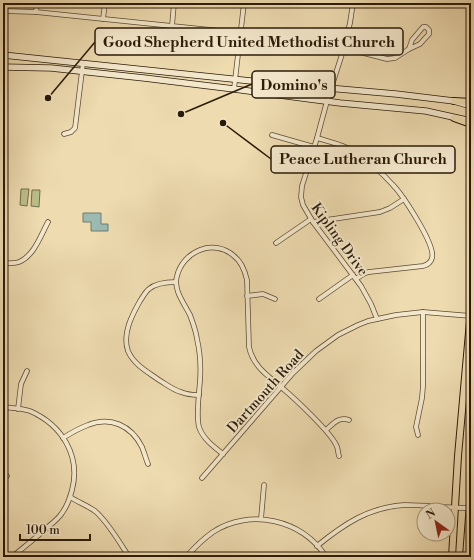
<svg xmlns="http://www.w3.org/2000/svg" width="474" height="560" font-family="'Libre Bodoni',serif">
	<style>
		.park { fill: #bcbf88; stroke: #736d48 }
		.water { fill: #9bbab1; stroke: #6e7a6e }
		.lines { fill: none; stroke-linecap: round; stroke-linejoin: round }
		.minor-casing { stroke: #5b4b33; stroke-width: 5.5 }
		.secondary-casing { stroke: #2a1b09; stroke-width: 7 }
		.primary-casing { stroke: #2a1b09; stroke-width: 8 }
		.minor { stroke: #f4e8cc; stroke-width: 4 }
		.secondary { stroke: #f4e8cc; stroke-width: 5.5 }
		.primary { stroke: #eedbb0; stroke-width: 6 }
		.labels { text-anchor: middle; stroke-width: 4; stroke-linejoin: round; paint-order: stroke }
		.street-label { font-size: 14px; fill: #2a1b09; stroke: #f4e8cc }
		.leader { fill: none; stroke: #2a1b09; stroke-width: 1.5 }
		.callout-dot { fill: #2a1b09; stroke: #f4e8cc; stroke-width: 1.5 }
		.callout { fill: #f4e8cc; stroke: #2a1b09; stroke-width: 1.5 }
		.callout-label { font-size: 15px; text-anchor: middle; font-weight: bold; fill: #2a1b09 }
	</style>
	<rect width="100%" height="100%" fill="#eedbb0"/>
	<filter id="stains"><feTurbulence type="fractalNoise" baseFrequency=".005" numOctaves="4"/><feColorMatrix values="0 0 0 0 .2 0 0 0 0 .09 0 0 0 0 .02 0 0 0 .5 -.17"/></filter>
	<radialGradient id="worn" r=".72"><stop offset=".6" stop-color="#630" stop-opacity="0"/><stop offset="1" stop-color="#630" stop-opacity=".3"/></radialGradient>
	<!-- park -->
	<g class="park">
		<polygon points="21,189 29,189 27,206 20,205"/>
		<polygon points="32,190 40,190 39,207 31,206"/>
	</g>
	<!-- water -->
	<polygon class="water" points="83,213 101,213 101,224 108,224 108,231 91,231 91,222 83,222"/>
	<g class="lines">
		<defs>
			<g id="minor">
				<polyline points="353,3 350,23 344,48 327,101 317,138 302,186 301,197 303,205 313,222 361,286 371,304 377,319"/>
				<polyline points="3,11 36,12 240,33"/>
				<polyline points="36,12 37,3"/>
				<polyline points="103,19 105,3"/>
				<polyline points="172,26 174,3"/>
				<polygon points="423,27 426,27 429,30 429,34 420,44 409,49 412,40"/>
				<polyline points="344,48 387,59 395,58 409,49"/>
				<polyline points="234,89 244,3"/>
				<polyline points="64,134 71,132 75,128 83,63"/>
				<polyline points="272,135 314,147"/>
				<path d="M 317,138 C 330,142 346,145 357,153 C 370,162 381,172 392,184 C 402,194 436,245 432,258 C 431,262 427,265 423,266 L 369,272 L 365,273 L 356,279"/>
				<polyline points="313,222 380,212 390,208 404,199"/>
				<polyline points="276,243 311,219"/>
				<path d="M 3,263 C 8,263 14,264 19,262 C 34,256 41,235 48,222"/>
				<path d="M 176,282 C 167,282 156,283 149,289 C 145,292 143,297 140,301 C 132,315 122,334 128,351 C 134,365 148,372 159,380 C 166,384 173,390 181,392 C 186,394 193,395 199,395"/>
				<polyline points="247,296 263,294 275,299"/>
				<polyline points="319,299 353,275"/>
				<path d="M 3,407 C 12,408 22,408 30,411 C 62,425 81,456 72,490 C 70,498 67,506 62,513 C 59,518 54,522 49,526 C 37,537 24,547 12,557"/>
				<polyline points="18,409 21,384 27,371"/>
				<path d="M 326,430 C 333,424 339,416 349,420"/>
				<polyline points="418,435 416,427 422,398 423,386 423,312"/>
				<path d="M 63,438 C 71,433 79,428 88,425 C 110,416 131,425 142,447 C 144,452 146,459 148,464"/>
				<path d="M 223,454 C 214,447 203,439 199,427 C 196,415 199,394 200,381 C 201,367 200,352 197,339 C 196,331 193,323 190,315 C 184,303 173,290 177,276 C 183,251 214,238 234,256 C 242,262 245,271 247,280 L 249,347 C 253,366 267,375 281,387 C 293,397 333,434 337,447 C 338,449 338,453 339,456"/>
				<polyline points="3,477 7,476"/>
				<polyline points="202,478 293,373 316,351 338,335 358,325 368,321 396,315 423,312 471,316"/>
				<path d="M 70,497 C 78,502 88,506 95,511 C 108,522 120,543 129,557"/>
				<polyline points="261,519 264,485"/>
				<path d="M 317,546 C 344,524 369,507 405,505 C 426,505 448,508 469,508"/>
				<path d="M 186,557 C 194,548 203,539 213,532 C 249,508 303,519 326,557"/>
			</g>
			<g id="secondary">
				<polyline points="3,55 271,83 396,94 454,101 471,106"/>
				<polyline points="3,67 51,68 144,78 234,89 340,103 426,111 471,121"/>
			</g>
			<g id="primary">
				<polyline points="454,101 471,102"/>
				<polyline points="454,118 468,123 471,125"/>
				<polyline points="452,557 458,456 471,310"/>
				<polyline points="466,557 471,490"/>
			</g>
		</defs>
		<!-- minor casing -->
		<use href="#minor" class="minor-casing"/>
		<!-- secondary casing -->
		<use href="#secondary" class="secondary-casing"/>
		<!-- primary casing -->
		<use href="#primary" class="primary-casing"/>
		<!-- minor -->
		<use href="#minor" class="minor"/>
		<!-- secondary -->
		<use href="#secondary" class="secondary"/>
		<!-- primary -->
		<use href="#primary" class="primary"/>
	</g>
	<g class="labels">
		<!-- street labels -->
		<g class="street-label">
			<text transform="translate(340 239) rotate(54)" y="5">Kipling Drive</text>
			<text transform="translate(265 391) rotate(-48)" y="5">Dartmouth Road</text>
		</g>
	</g>
	<!-- callouts -->
	<path class="leader" d="M48 98L95 42M181 114L252 84M223 123L271 159"/>
	<g class="callout-dot">
		<circle cx="48" cy="98" r="4"/>
		<circle cx="181" cy="114" r="4"/>
		<circle cx="223" cy="123" r="4"/>
	</g>
	<g class="callout">
		<rect x="95" y="28" width="308" height="27" rx="4"/>
		<rect x="252" y="71" width="83" height="27" rx="4"/>
		<rect x="271" y="146" width="184" height="27" rx="4"/>
	</g>
	<g class="callout-label">
		<text x="249" y="47">Good Shepherd United Methodist Church</text>
		<text x="294" y="90">Domino's</text>
		<text x="363" y="164">Peace Lutheran Church</text>
	</g>
	<!-- margin -->
	<rect width="474" height="560" fill="none" stroke="#eedbb0" stroke-width="16"/>
	<rect x="4" y="4" width="466" height="552" fill="none" stroke="#2a1b09" stroke-width="2"/>
	<rect x="8" y="8" width="458" height="544" fill="none" stroke="#2a1b09"/>
	<!-- north arrow -->
	<g transform="translate(436 522) rotate(327)"><circle r="19" fill="#f4e8cc" stroke="#a3967e"/>
	<path d="M0-3L7 15L0 10L-7 15Z" fill="#8f2418"/>
	<text y="-6" font-size="11" font-weight="bold" text-anchor="middle" fill="#2a1b09">N</text>
	</g>
	<!-- scale -->
	<path d="M20 534v6h70v-6" fill="none" stroke="#2a1b09" stroke-width="2"/>
	<text x="26" y="534" font-size="12" fill="#2a1b09" stroke="#f4e8cc" stroke-width="3" paint-order="stroke">100 m</text>
	<rect width="100%" height="100%" filter="url(#stains)"/>
	<rect width="100%" height="100%" fill="url(#worn)"/>
</svg>
